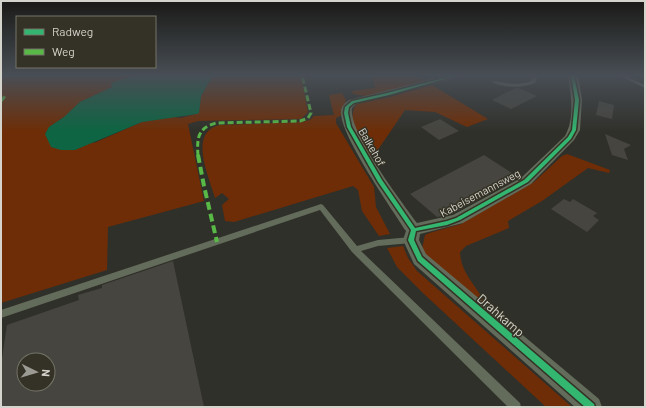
<svg xmlns="http://www.w3.org/2000/svg" width="646" height="408" font-family="Barlow,sans-serif">
	<style>
		.green { fill: #6e2d06 }
		.water { fill: #0d6543 }
		.building { fill: #46453f; fill-rule: evenodd }
		.lines { fill: none; stroke-linecap: round; stroke-linejoin: round }
		.service { fill: #636c5a; fill-rule: evenodd }
		.minor { fill: #636c5a; fill-rule: evenodd }
		.quiet-far1 { stroke: #58b947; stroke-width: 3; stroke-dasharray: 6 3; stroke-linecap: butt }
		.quiet { stroke: #58b947; stroke-width: 4; stroke-dasharray: 8 4; stroke-linecap: butt }
		.cycleway-casing { stroke: #343226; stroke-width: 3 }
		.cycleway { fill: #33b770; fill-rule: evenodd }
		.labels { text-anchor: middle; stroke-width: 3; stroke-linejoin: round; paint-order: stroke }
		.street-label { font-size: 11px; fill: #d5d4cc; stroke: #343226 }
		.near-street-label { font-size: 13px; fill: #d5d4cc; stroke: #343226 }
	</style>
	<rect width="100%" height="100%" fill="#30302a"/>
	<!-- green -->
	<g class="green">
		<polygon points="1,75 135,75 118,81 112,87 80,102 64,117 49,127 94,143 142,122 173,117 181,118 199,113 201,96 213,75 301,75 308,112 301,119 198,121 188,124 204,201 108,227 107,270 1,303"/>
		<polygon points="372,75 413,75 426,82 366,96 353,94 352,91 375,88"/>
		<path d="M 432,85 L 488,119 L 467,127 L 435,112 L 405,110 L 373,157 C 360,150 345,115 357,104 L 390,97 Z"/>
		<path d="M 342,93 L 346,100 L 342,115 L 336,118 L 336,123 L 374,187 L 376,207 L 390,234 L 379,236 L 362,211 L 358,190 L 353,186 L 234,222 L 225,221 L 222,205 L 229,199 L 222,193 L 215,198 C 209,177 188,133 219,125 L 302,122 L 310,120 L 314,116 L 334,115 L 329,95 Z"/>
		<path d="M 567,154 L 610,170 L 609,173 L 588,168 L 542,201 L 508,221 L 509,228 L 466,246 L 460,252 C 461,278 483,289 487,312 L 430,260 L 422,249 L 425,235 L 429,233 L 461,224 L 534,182 L 562,156 Z"/>
		<polygon points="403,246 408,258 417,271 572,407 546,407 424,294 397,267 387,248"/>
	</g>
	<!-- water -->
	<polygon class="water" points="135,75 213,75 201,96 199,113 197,114 142,122 75,150 61,150 51,147 45,134 49,127 64,117 80,102 112,87 111,83"/>
	<!-- building -->
	<g class="building">
		<polygon points="515,88 519,88 537,96 511,109 492,100"/>
		<polygon points="599,101 614,105 612,119 596,115"/>
		<polygon points="440,119 459,131 439,140 421,127"/>
		<polygon points="605,134 631,145 624,149 628,160 612,155"/>
		<polygon points="484,155 518,177 452,214 437,217 410,194"/>
		<polygon points="564,199 570,202 573,199 597,213 593,216 599,220 587,232 551,209"/>
		<path d="M 173,261 L 204,407 L 1,407 L 1,365 L 7,325 L 79,300 L 78,295 L 102,288 L 102,285 ZM 24,360 L 48,360 L 48,384 L 24,384 Z"/>
	</g>
	<g class="lines">
		<!-- service -->
		<g class="service">
			<path d="M 534,75 L 538,75 L 535,83 C 522,88 504,88 492,82 L 494,81 C 507,83 519,86 531,81 Z"/>
			<polygon points="618,75 623,75 645,85 645,88"/>
			<polygon points="321,204 323,205 357,246 378,240 411,237 414,238 415,240 414,242 411,243 378,246 361,251 520,403 521,407 508,407 352,252 320,210 1,318 1,310"/>
		</g>
		<!-- minor -->
		<path class="minor" d="M 448,75 L 462,75 L 460,77 L 356,104 L 352,108 C 348,132 402,202 417,223 L 453,215 L 521,178 L 565,136 C 575,118 571,95 568,75 L 578,75 L 582,100 L 580,130 L 574,140 L 531,184 L 463,223 L 420,234 L 419,240 L 426,254 L 599,399 L 602,407 L 575,407 L 414,264 L 403,240 L 406,231 C 392,209 340,135 341,112 C 341,106 345,103 349,100 Z"/>
		<!-- quiet-far1 -->
		<g class="quiet-far1">
			<polyline points="1,101 6,95"/>
			<path d="M 198,156 C 197,139 197,128 216,123 L 300,121 L 308,118 L 311,113 L 302,75"/>
		</g>
		<!-- quiet -->
		<polyline class="quiet" points="198,155 204,186 217,242"/>
		<defs>
			<polygon id="cycleway" points="455,75 459,75 389,95 354,103 349,107 348,113 351,127 382,180 415,228 447,221 456,218 524,180 568,137 572,130 575,100 571,75 574,75 579,100 576,130 571,139 528,182 460,220 447,225 416,231 414,240 422,257 594,404 595,407 585,407 418,261 408,240 411,230 378,182 347,127 344,113 345,107 352,101 387,93"/>
		</defs>
		<!-- cycleway casing -->
		<use href="#cycleway" class="cycleway-casing"/>
		<!-- cycleway -->
		<use href="#cycleway" class="cycleway"/>
	</g>
	<!-- sky -->
	<linearGradient id="sky" x2="0" y2="1"><stop stop-color="#1a1a17"/><stop offset="0.57" stop-color="#484e55"/><stop offset="1" stop-color="#484e55" stop-opacity="0"/></linearGradient>
	<rect width="646" height="132" fill="url(#sky)"/>
	<g class="labels">
		<!-- street labels -->
		<g class="street-label">
			<text transform="translate(372 147) rotate(60)" y="4">Balkehof</text>
			<text transform="translate(480 193) rotate(-28)" y="4">Kabeisemannsweg</text>
		</g>
		<!-- near-street labels -->
		<g class="near-street-label">
			<text transform="translate(501 315) rotate(41)" y="5">Drahkamp</text>
		</g>
	</g>
	<!-- border -->
	<rect width="646" height="408" fill="none" stroke="#d5d4cc" stroke-width="4"/>
	<!-- legend -->
	<rect x="16" y="16" width="140" height="52" fill="#343226" stroke="#747368"/>
	<rect x="24" y="29" width="20" height="6" fill="#33b770" stroke="#747368"/>
	<text x="52" y="36" font-size="12" fill="#d5d4cc">Radweg</text>
	<rect x="24" y="49" width="20" height="6" fill="#58b947" stroke="#747368"/>
	<text x="52" y="56" font-size="12" fill="#d5d4cc">Weg</text>
	<!-- north arrow -->
	<g transform="translate(36 372) rotate(95)"><circle r="19" fill="#343226" stroke="#747368"/>
	<path d="M0-3L7 15L0 10L-7 15Z" fill="#9b9b93"/>
	<text y="-6" font-size="11" font-weight="bold" text-anchor="middle" fill="#d5d4cc">N</text>
	</g>
</svg>
